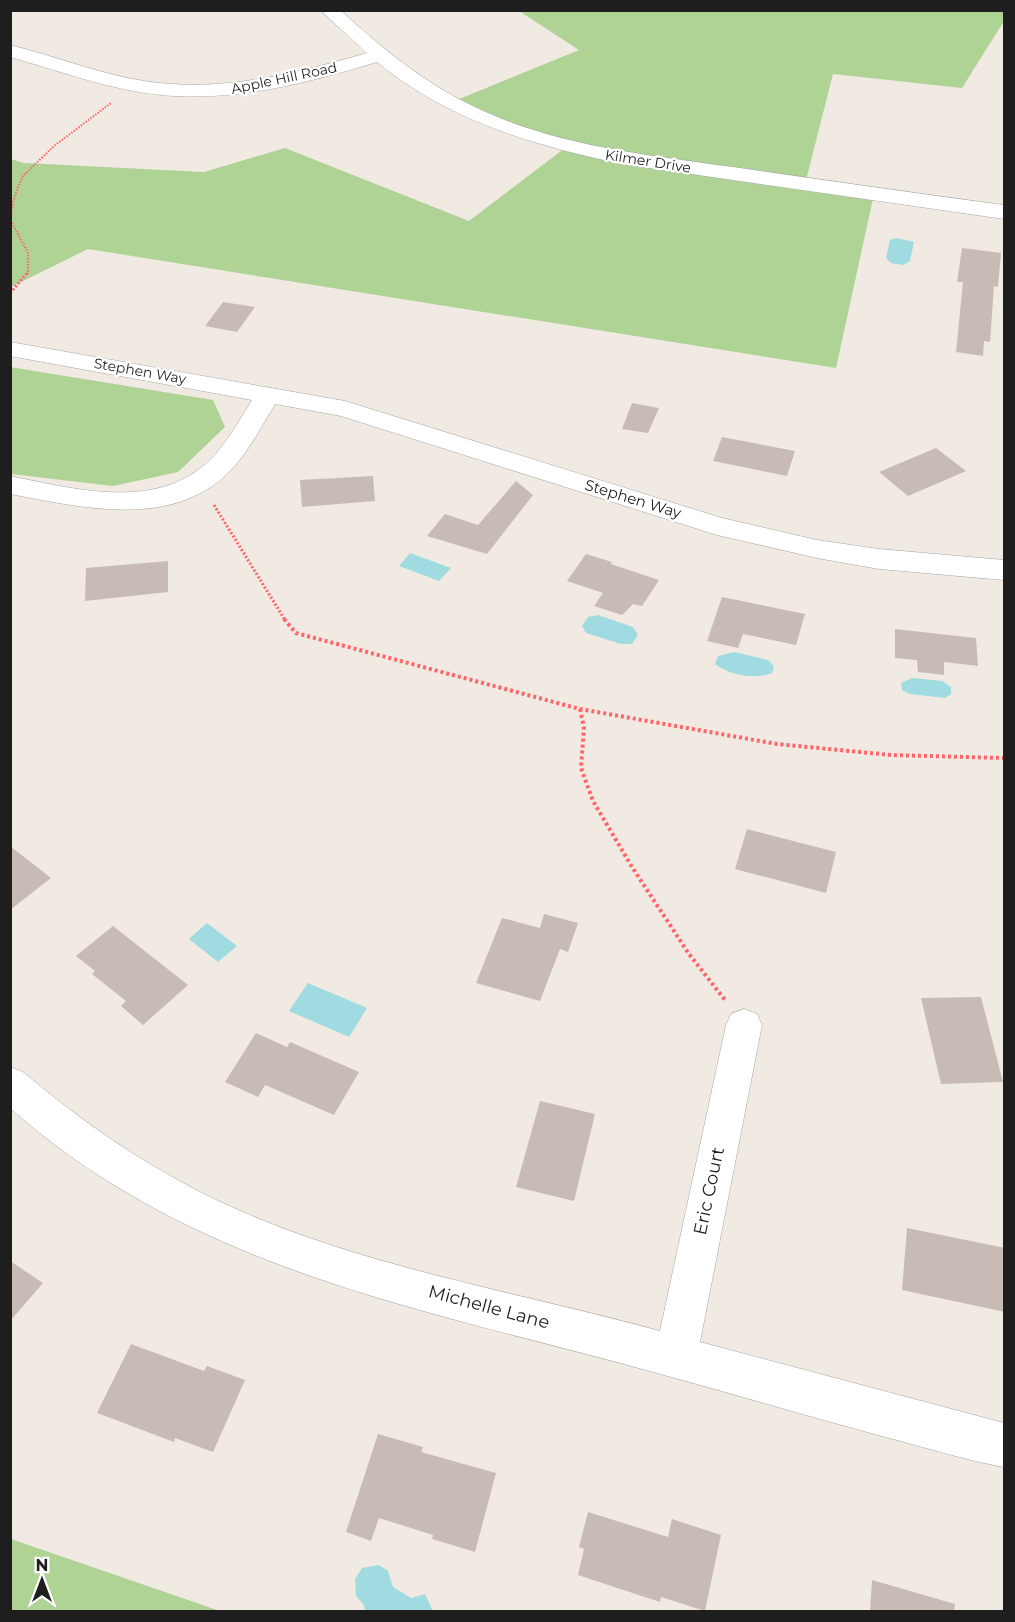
<svg xmlns="http://www.w3.org/2000/svg" width="1015" height="1622" font-family="Montserrat,sans-serif">
	<style>
		.forest { fill: #aed394 }
		.water { fill: #9fdbe1 }
		.building { fill: #c8bbb6 }
		.lines { fill: none; stroke-linecap: round; stroke-linejoin: round }
		.minor-casing { stroke: #a5a5a5; stroke-width: 1 }
		.path-far2 { stroke: #ff6568; stroke-width: 2; stroke-dasharray: 1.5 1.5; stroke-linecap: butt }
		.path-far1 { stroke: #ff6568; stroke-width: 3; stroke-dasharray: 2 2; stroke-linecap: butt }
		.path { stroke: #ff6568; stroke-width: 4; stroke-dasharray: 3 3; stroke-linecap: butt }
		.minor { fill: #fff; fill-rule: evenodd }
		.labels { text-anchor: middle; stroke-width: 4.5; stroke-linejoin: round; paint-order: stroke }
		.far-street-label { font-size: 14px; fill: #1e1e1e; stroke: #fff }
		.street-label { font-size: 15px; fill: #1e1e1e; stroke: #fff }
		.near-street-label { font-size: 18px; fill: #1e1e1e; stroke: #fff }
	</style>
	<rect width="100%" height="100%" fill="#f0eae3"/>
	<!-- forest -->
	<g class="forest">
		<polygon points="519,11 1004,11 1004,21 962,88 833,74 805,184 874,194 836,368 88,249 11,287 11,159 24,163 204,172 285,148 469,221 565,148 447,104 579,50"/>
		<polygon points="10,367 213,400 225,427 178,472 113,486 11,474"/>
		<polygon points="10,1539 11,1539 220,1611 11,1611"/>
	</g>
	<!-- water -->
	<g class="water">
		<polygon points="896,238 914,242 910,261 903,265 891,263 886,258 890,240"/>
		<polygon points="410,553 451,568 439,581 399,566"/>
		<polygon points="598,615 633,627 638,635 632,644 621,644 586,633 582,626 588,617"/>
		<path d="M 734,652 L 768,660 L 774,666 L 772,673 C 755,680 729,675 715,664 L 718,656 Z"/>
		<polygon points="912,678 942,681 951,687 951,694 945,698 910,694 902,690 901,683"/>
		<polygon points="207,923 237,946 218,962 189,939"/>
		<polygon points="308,983 367,1008 349,1037 289,1011"/>
		<polygon points="379,1565 388,1571 393,1587 411,1598 425,1594 433,1611 365,1611 364,1605 356,1596 355,1579 362,1568"/>
	</g>
	<!-- building -->
	<g class="building">
		<polygon points="962,248 1001,253 998,287 994,286 990,342 984,341 983,356 956,352 963,282 957,282"/>
		<polygon points="223,302 255,307 237,332 205,326"/>
		<polygon points="632,403 659,408 648,433 622,429"/>
		<polygon points="722,437 795,451 787,476 713,461"/>
		<polygon points="936,448 966,471 908,496 879,472"/>
		<polygon points="373,476 375,501 302,507 300,480"/>
		<polygon points="516,481 533,495 487,554 427,536 445,514 478,525"/>
		<polygon points="586,554 612,562 611,564 659,580 642,606 633,604 622,615 594,606 603,593 567,581"/>
		<polygon points="168,561 168,592 85,601 86,568"/>
		<polygon points="722,597 805,614 796,645 743,634 738,648 707,641"/>
		<polygon points="895,629 976,638 978,666 944,662 944,675 918,672 917,660 895,658"/>
		<polygon points="747,829 836,852 826,893 735,869"/>
		<polygon points="10,846 51,878 10,910"/>
		<polygon points="544,914 578,923 568,952 560,949 540,1001 476,983 502,918 540,928"/>
		<polygon points="113,926 188,985 143,1025 121,1006 126,1001 92,974 95,971 76,956"/>
		<polygon points="981,997 1003,1082 941,1084 921,998"/>
		<polygon points="256,1033 287,1047 290,1042 359,1072 334,1115 265,1085 258,1097 225,1082"/>
		<polygon points="540,1101 595,1114 574,1201 516,1187"/>
		<polygon points="907,1228 1005,1248 1005,1312 902,1290"/>
		<polygon points="10,1261 43,1283 10,1321"/>
		<polygon points="131,1344 204,1371 207,1366 245,1380 213,1452 175,1438 174,1442 97,1413"/>
		<polygon points="378,1434 423,1447 421,1452 496,1473 475,1552 432,1539 433,1535 379,1518 371,1541 346,1532"/>
		<polygon points="588,1512 668,1537 672,1519 721,1535 705,1611 661,1597 660,1602 578,1575 584,1549 579,1547"/>
		<polygon points="872,1580 955,1604 954,1611 870,1611"/>
	</g>
	<g class="lines">
		<defs>
			<g id="minor">
				<path d="M 320,10 L 340,10 C 382,48 425,84 477,108 C 557,146 647,155 733,167 C 824,180 914,193 1004,205 L 1004,219 L 622,164 C 533,145 449,121 377,62 C 307,83 235,102 161,95 C 110,90 60,71 10,57 L 10,45 C 55,56 99,74 144,81 C 220,93 294,74 367,53 Z"/>
				<path d="M 10,342 L 345,401 L 722,518 L 817,540 L 879,549 L 1004,560 L 1004,580 L 879,569 L 817,558 L 717,535 L 341,416 L 275,404 C 261,427 248,453 229,472 C 171,530 80,507 10,494 L 10,476 C 75,489 156,512 210,460 C 227,443 239,421 252,400 L 10,356 Z"/>
				<path d="M 744,1009 L 757,1014 L 762,1025 L 700,1342 L 1004,1423 L 1004,1467 C 965,1460 924,1447 885,1437 C 808,1416 730,1393 653,1372 C 425,1309 194,1271 10,1108 L 10,1067 L 23,1072 C 95,1133 174,1185 262,1220 C 387,1271 529,1295 660,1331 L 726,1025 L 731,1014 Z"/>
			</g>
		</defs>
		<!-- minor casing -->
		<use href="#minor" class="minor-casing"/>
		<!-- path-far2 -->
		<g class="path-far2">
			<polyline points="10,223 13,201 22,177 54,146 111,103"/>
			<polyline points="12,223 28,253 28,274"/>
		</g>
		<!-- path-far1 -->
		<g class="path-far1">
			<polyline points="10,293 28,272"/>
			<polyline points="214,505 285,620"/>
		</g>
		<!-- path -->
		<g class="path">
			<polyline points="284,619 296,633 580,709 777,744 891,755 1004,758"/>
			<polyline points="580,709 584,728 581,768 593,801 632,867 689,954 725,1000"/>
		</g>
		<!-- minor -->
		<use href="#minor" class="minor"/>
	</g>
	<g class="labels">
		<!-- far-street labels -->
		<g class="far-street-label">
			<text transform="translate(284 78) rotate(-12)" y="5">Apple Hill Road</text>
			<text transform="translate(648 161) rotate(9)" y="5">Kilmer Drive</text>
			<text transform="translate(140 371) rotate(10)" y="5">Stephen Way</text>
		</g>
		<!-- street labels -->
		<g class="street-label">
			<text transform="translate(633 499) rotate(17)" y="5">Stephen Way</text>
		</g>
		<!-- near-street labels -->
		<g class="near-street-label">
			<text transform="translate(709 1191) rotate(-78)" y="6">Eric Court</text>
			<text transform="translate(489 1307) rotate(15)" y="6">Michelle Lane</text>
		</g>
	</g>
	<!-- border -->
	<rect width="1015" height="1622" fill="none" stroke="#1e1e1e" stroke-width="24"/>
	<!-- north arrow -->
	<g transform="translate(42 1580)" stroke="#ffffff" stroke-width="4.5" paint-order="stroke">
	<path d="M0-4.5L10 22L0 15L-10 22Z" fill="#1e1e1e"/>
	<text y="-9" font-size="16" font-weight="bold" text-anchor="middle" fill="#1e1e1e">N</text>
	</g>
</svg>
